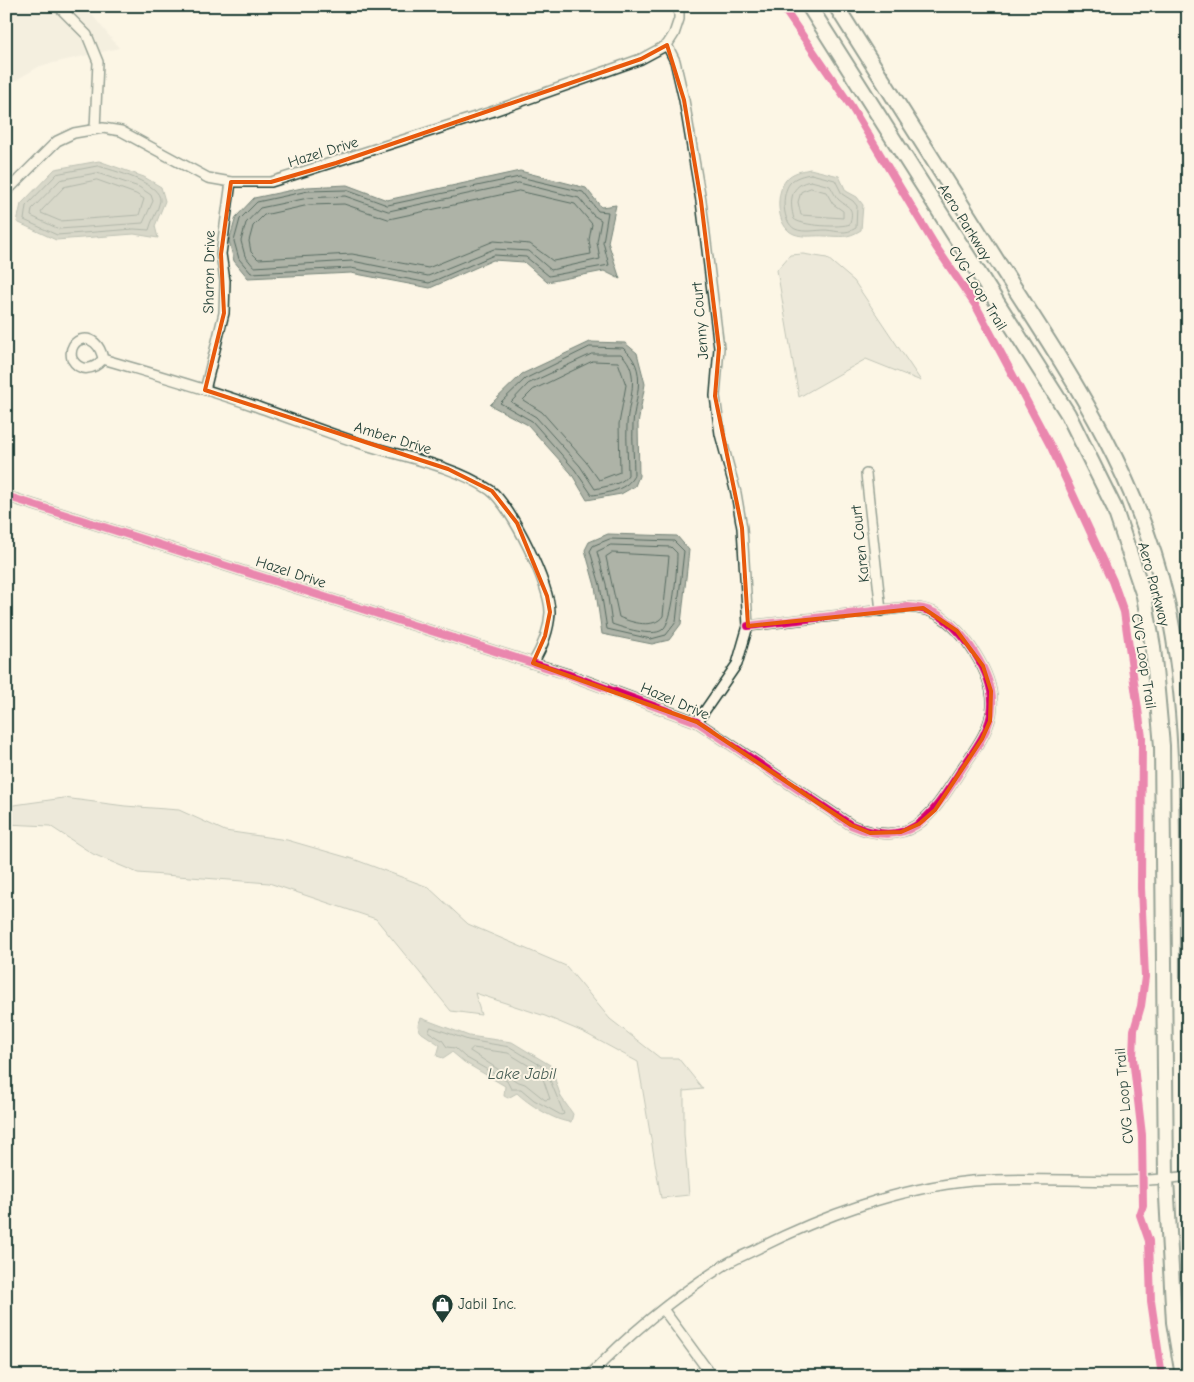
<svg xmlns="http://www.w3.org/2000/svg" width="1194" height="1382" font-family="'Comic Neue',sans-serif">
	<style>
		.built { fill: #ece7d8 }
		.green { fill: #dcdacc; stroke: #7e8c80 }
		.water { fill: #aeb3a7; stroke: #758479 }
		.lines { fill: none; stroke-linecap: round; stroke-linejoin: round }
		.shore { stroke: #586c62; stroke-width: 1 }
		.minor-casing { stroke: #1f3d34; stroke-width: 12 }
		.secondary-casing { stroke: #1f3d34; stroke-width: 18 }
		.minor { stroke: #fcf5e5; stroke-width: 9 }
		.secondary { stroke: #fcf5e5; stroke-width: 14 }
		.cycleway-casing { stroke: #fcf5e5; stroke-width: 11 }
		.cycleway { stroke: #d6006c; stroke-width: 8 }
		.marked { fill: none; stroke: #e8590c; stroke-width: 4; stroke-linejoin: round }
		.labels { text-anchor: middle; stroke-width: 4; stroke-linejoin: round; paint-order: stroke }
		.street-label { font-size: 15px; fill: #1f3d34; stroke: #fcf5e5 }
		.poi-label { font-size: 15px; fill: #1f3d34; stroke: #fcf5e5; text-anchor: start }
		.water-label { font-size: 16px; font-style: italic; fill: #435a51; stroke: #fcf5e5 }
	</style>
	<rect width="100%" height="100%" fill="#fcf5e5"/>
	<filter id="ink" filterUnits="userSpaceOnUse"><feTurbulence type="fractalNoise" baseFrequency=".02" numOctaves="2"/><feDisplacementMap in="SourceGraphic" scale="10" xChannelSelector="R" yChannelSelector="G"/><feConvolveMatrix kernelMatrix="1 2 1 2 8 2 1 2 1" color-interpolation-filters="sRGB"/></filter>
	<g filter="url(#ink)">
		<!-- built -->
		<polygon class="built" points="6,6 85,6 119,48 40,66 6,86"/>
		<!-- green -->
		<g class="green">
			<polygon points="803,254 827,258 854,281 921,381 866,359 799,397 777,270 790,255"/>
			<polygon points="64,798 125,806 179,810 225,831 287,840 356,860 428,887 468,924 566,966 610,1019 660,1058 678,1058 703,1089 684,1091 684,1134 689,1195 661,1198 638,1062 583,1032 545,1016 475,993 481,1015 451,1011 376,919 269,883 138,873 93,854 50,826 6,824 7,806"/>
		</g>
		<!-- water -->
		<g class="water">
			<polygon points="99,161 144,177 161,187 165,201 155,226 158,238 134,234 56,240 17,222 21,204 55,169"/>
			<path d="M 810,169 L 839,176 L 846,191 L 857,197 L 863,205 L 861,230 C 847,239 840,236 825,236 C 815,235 804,238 794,234 C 776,227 775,193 786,180 C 792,172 802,171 810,169 Z"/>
			<polygon points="520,171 586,188 601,207 616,205 608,242 620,279 604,271 547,282 524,262 493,260 430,288 351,273 248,278 234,261 229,241 236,217 254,198 307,187 347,185 387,200"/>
			<polygon points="590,342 625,343 637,353 645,384 638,424 639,476 635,486 621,494 587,500 571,473 528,425 490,405 522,374"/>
			<polygon points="608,534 677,536 689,550 681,624 669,640 652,644 602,634 595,586 585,550 589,542"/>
			<path d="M 421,1018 L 469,1036 L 512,1042 L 550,1065 L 561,1097 L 573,1114 L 571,1122 C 556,1122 527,1103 517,1093 L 508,1098 L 504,1096 L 505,1086 L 464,1062 L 452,1052 L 443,1058 L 437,1056 L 440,1045 L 419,1031 L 418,1025 Z"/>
		</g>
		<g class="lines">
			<!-- shore -->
			<g class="shore">
				<path d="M 98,166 C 112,170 162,183 160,201 C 158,211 151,221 149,230 L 134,229 L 57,235 L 24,220 L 26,206 L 57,174 Z"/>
				<polygon points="97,173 139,187 151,195 153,201 143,223 59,229 31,216 32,209 60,180"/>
				<path d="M 811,174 L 835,180 L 842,194 L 853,201 L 857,206 L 856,228 C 845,235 838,231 826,230 C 816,230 804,233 795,229 C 782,222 781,194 790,183 C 795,177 804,175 811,174 Z"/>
				<polygon points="520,177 583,192 598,211 608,212 603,242 609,265 549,276 526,257 494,255 429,283 351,268 251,273 239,259 234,241 240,219 257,202 308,191 346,190 387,205"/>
				<polygon points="97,180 136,194 144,199 139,215 60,221 41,213 42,210 64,187"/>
				<path d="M 811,181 L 830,186 C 833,190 835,197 839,200 C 850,209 854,207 850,224 C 841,228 801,226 794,219 C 789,201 790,184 811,181 Z"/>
				<polygon points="519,183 579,198 593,215 601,220 597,242 600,259 551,270 529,251 494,249 428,276 352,261 254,267 245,256 241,241 246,223 260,208 308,198 345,196 388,211"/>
				<polygon points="811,188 826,192 833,204 843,211 843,218 801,215 798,202 801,192"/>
				<polygon points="519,191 575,204 592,224 589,240 591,254 553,261 530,244 494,241 428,268 352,254 258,259 251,252 249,241 253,226 264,215 309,205 344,204 388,219"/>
				<path d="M 590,347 L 623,348 C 649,370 635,396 633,424 C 632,441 634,458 634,475 C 629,489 606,494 592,495 L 575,470 L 532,421 L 500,403 L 525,379 Z"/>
				<path d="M 592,354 L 621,354 C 642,373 628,401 627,424 C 626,441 628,458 628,475 C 622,485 606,486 595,489 L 580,466 L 536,417 L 511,402 L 528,384 Z"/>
				<polygon points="593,361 618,362 626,385 619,424 620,472 599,480 586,462 542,412 523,400 533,390"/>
				<polygon points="610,539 674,541 684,551 676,622 666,635 651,639 607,629 600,585 590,551 593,546"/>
				<path d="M 611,545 L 671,547 L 677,553 C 677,568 674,622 662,630 C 652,637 623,628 612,624 L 606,584 L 597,552 Z"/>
				<path d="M 612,553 L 669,556 L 663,616 C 654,629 632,623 619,617 L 606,557 Z"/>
				<polygon points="431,1027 468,1040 510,1047 545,1068 564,1114 561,1115 534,1100 521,1089 511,1089 507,1081 465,1057 455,1048 447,1047 442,1040 429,1032"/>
				<polygon points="473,1048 508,1053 541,1073 550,1099 545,1100 525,1084 516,1081 470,1051"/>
			</g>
			<defs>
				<g id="minor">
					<polyline points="58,6 87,35 98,62 95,129"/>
					<polyline points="667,45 675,61 684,100 701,201 719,348 715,396 720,434 736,493 742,528 748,626 737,664 697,722"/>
					<polyline points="6,192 57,141 74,133 103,128 121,131 208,178 231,182 271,182 491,112 641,59 667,45 674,34 679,19 679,6"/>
					<path d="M 103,359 C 94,370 80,373 72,359 C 66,337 97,328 103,359 C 153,374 203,388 252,405 C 287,417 322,431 359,443 C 402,457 451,464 490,490 C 511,505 551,587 550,613 C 549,631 542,648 533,663"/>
					<polyline points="205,390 224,313 225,281 221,254 231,182"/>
					<polyline points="866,474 881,611"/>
					<path d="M 6,496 L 567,674 L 697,722 L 851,825 C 913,852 933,813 963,767 C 976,748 991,729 992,706 C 994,674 964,630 937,614 C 928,609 919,608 908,607 L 748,626"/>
					<polyline points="663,1309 712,1376"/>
					<path d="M 589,1376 C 628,1335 673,1298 720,1268 C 731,1260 745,1255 757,1249 C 822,1216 899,1188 972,1181 C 1044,1175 1117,1187 1188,1176"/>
				</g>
				<g id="secondary">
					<polyline points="809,6 1068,414 1114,507 1144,596 1153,647 1162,746 1166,1179 1174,1322 1183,1376"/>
					<path d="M 836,6 C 890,92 944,178 999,264 C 1069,373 1138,473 1167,602 C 1194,726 1187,855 1188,981"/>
				</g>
			</defs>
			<!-- minor casing -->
			<use href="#minor" class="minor-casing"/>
			<!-- secondary casing -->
			<use href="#secondary" class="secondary-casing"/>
			<!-- minor -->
			<use href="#minor" class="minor"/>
			<!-- secondary -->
			<use href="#secondary" class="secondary"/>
			<defs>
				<g id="cycleway">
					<polyline points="782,6 851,106 936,247 976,306 1051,447 1113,581 1124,612 1142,737 1141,888 1145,977 1141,1006 1134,1030 1133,1058 1142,1135 1143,1206 1140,1215 1149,1241 1151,1301 1162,1376"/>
					<path d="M 6,496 L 567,674 L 697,722 L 851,825 C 913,852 933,813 963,767 C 976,748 991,729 992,706 C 994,674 964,630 937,614 C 928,609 919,608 908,607 L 748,626"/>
				</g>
			</defs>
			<!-- cycleway casing -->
			<use href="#cycleway" class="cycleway-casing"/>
			<!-- cycleway -->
			<use href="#cycleway" class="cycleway"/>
		</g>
	</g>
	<!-- marked area -->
	<path d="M0 0H1194V1382H0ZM 667,45 L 684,100 L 701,201 L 719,348 L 715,396 L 742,528 L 748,626 L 923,608 L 957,631 L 983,666 L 991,691 L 990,721 L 982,739 L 935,810 L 919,824 L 901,832 L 870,833 L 851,825 L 697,722 L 533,663 L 545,636 L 550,612 L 547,596 L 517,523 L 492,491 L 448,469 L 205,390 L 224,313 L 221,254 L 231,182 L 271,182 L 336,163 L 641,59 Z" fill="#fcf5e5" fill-opacity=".55" fill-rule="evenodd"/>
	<path class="marked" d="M 667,45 L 684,100 L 701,201 L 719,348 L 715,396 L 742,528 L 748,626 L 923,608 L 957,631 L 983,666 L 991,691 L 990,721 L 982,739 L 935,810 L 919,824 L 901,832 L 870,833 L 851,825 L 697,722 L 533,663 L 545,636 L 550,612 L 547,596 L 517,523 L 492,491 L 448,469 L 205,390 L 224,313 L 221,254 L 231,182 L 271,182 L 336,163 L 641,59 Z"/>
	<!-- icons -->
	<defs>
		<symbol id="shop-pin" viewBox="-11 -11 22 30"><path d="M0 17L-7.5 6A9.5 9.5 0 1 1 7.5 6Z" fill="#1f3d34" stroke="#fcf5e5"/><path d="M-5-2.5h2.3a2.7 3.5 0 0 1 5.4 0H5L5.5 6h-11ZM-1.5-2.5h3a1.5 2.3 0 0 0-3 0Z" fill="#fff"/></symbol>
	</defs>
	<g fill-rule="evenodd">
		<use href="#shop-pin" x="430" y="1292" width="25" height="34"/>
	</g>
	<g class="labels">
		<!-- street labels -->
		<g class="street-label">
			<text transform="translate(323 152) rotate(-17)" y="5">Hazel Drive</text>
			<text transform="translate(965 222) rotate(58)" y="5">Aero Parkway</text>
			<text transform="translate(209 272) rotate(-89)" y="5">Sharon Drive</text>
			<text transform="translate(978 288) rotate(58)" y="5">CVG Loop Trail</text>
			<text transform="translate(700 321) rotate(-95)" y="5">Jenny Court</text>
			<text transform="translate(393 438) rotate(17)" y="5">Amber Drive</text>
			<text transform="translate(860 544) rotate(-96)" y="5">Karen Court</text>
			<text transform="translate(291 572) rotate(18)" y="5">Hazel Drive</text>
			<text transform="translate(1154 584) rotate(75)" y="5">Aero Parkway</text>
			<text transform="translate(1144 661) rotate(81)" y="5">CVG Loop Trail</text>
			<text transform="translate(675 701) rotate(23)" y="5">Hazel Drive</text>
			<text transform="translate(1124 1096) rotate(-95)" y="5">CVG Loop Trail</text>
		</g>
		<!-- poi labels -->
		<g class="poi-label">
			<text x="458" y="1309">Jabil Inc.</text>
		</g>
		<!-- water labels -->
		<g class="water-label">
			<text x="522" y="1079">Lake Jabil</text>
		</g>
	</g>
	<!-- margin -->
	<rect width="1194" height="1382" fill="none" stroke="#fcf5e5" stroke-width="25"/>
	<rect x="12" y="12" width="1169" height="1357" fill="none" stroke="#1f3d34" stroke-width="2" filter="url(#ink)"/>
</svg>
